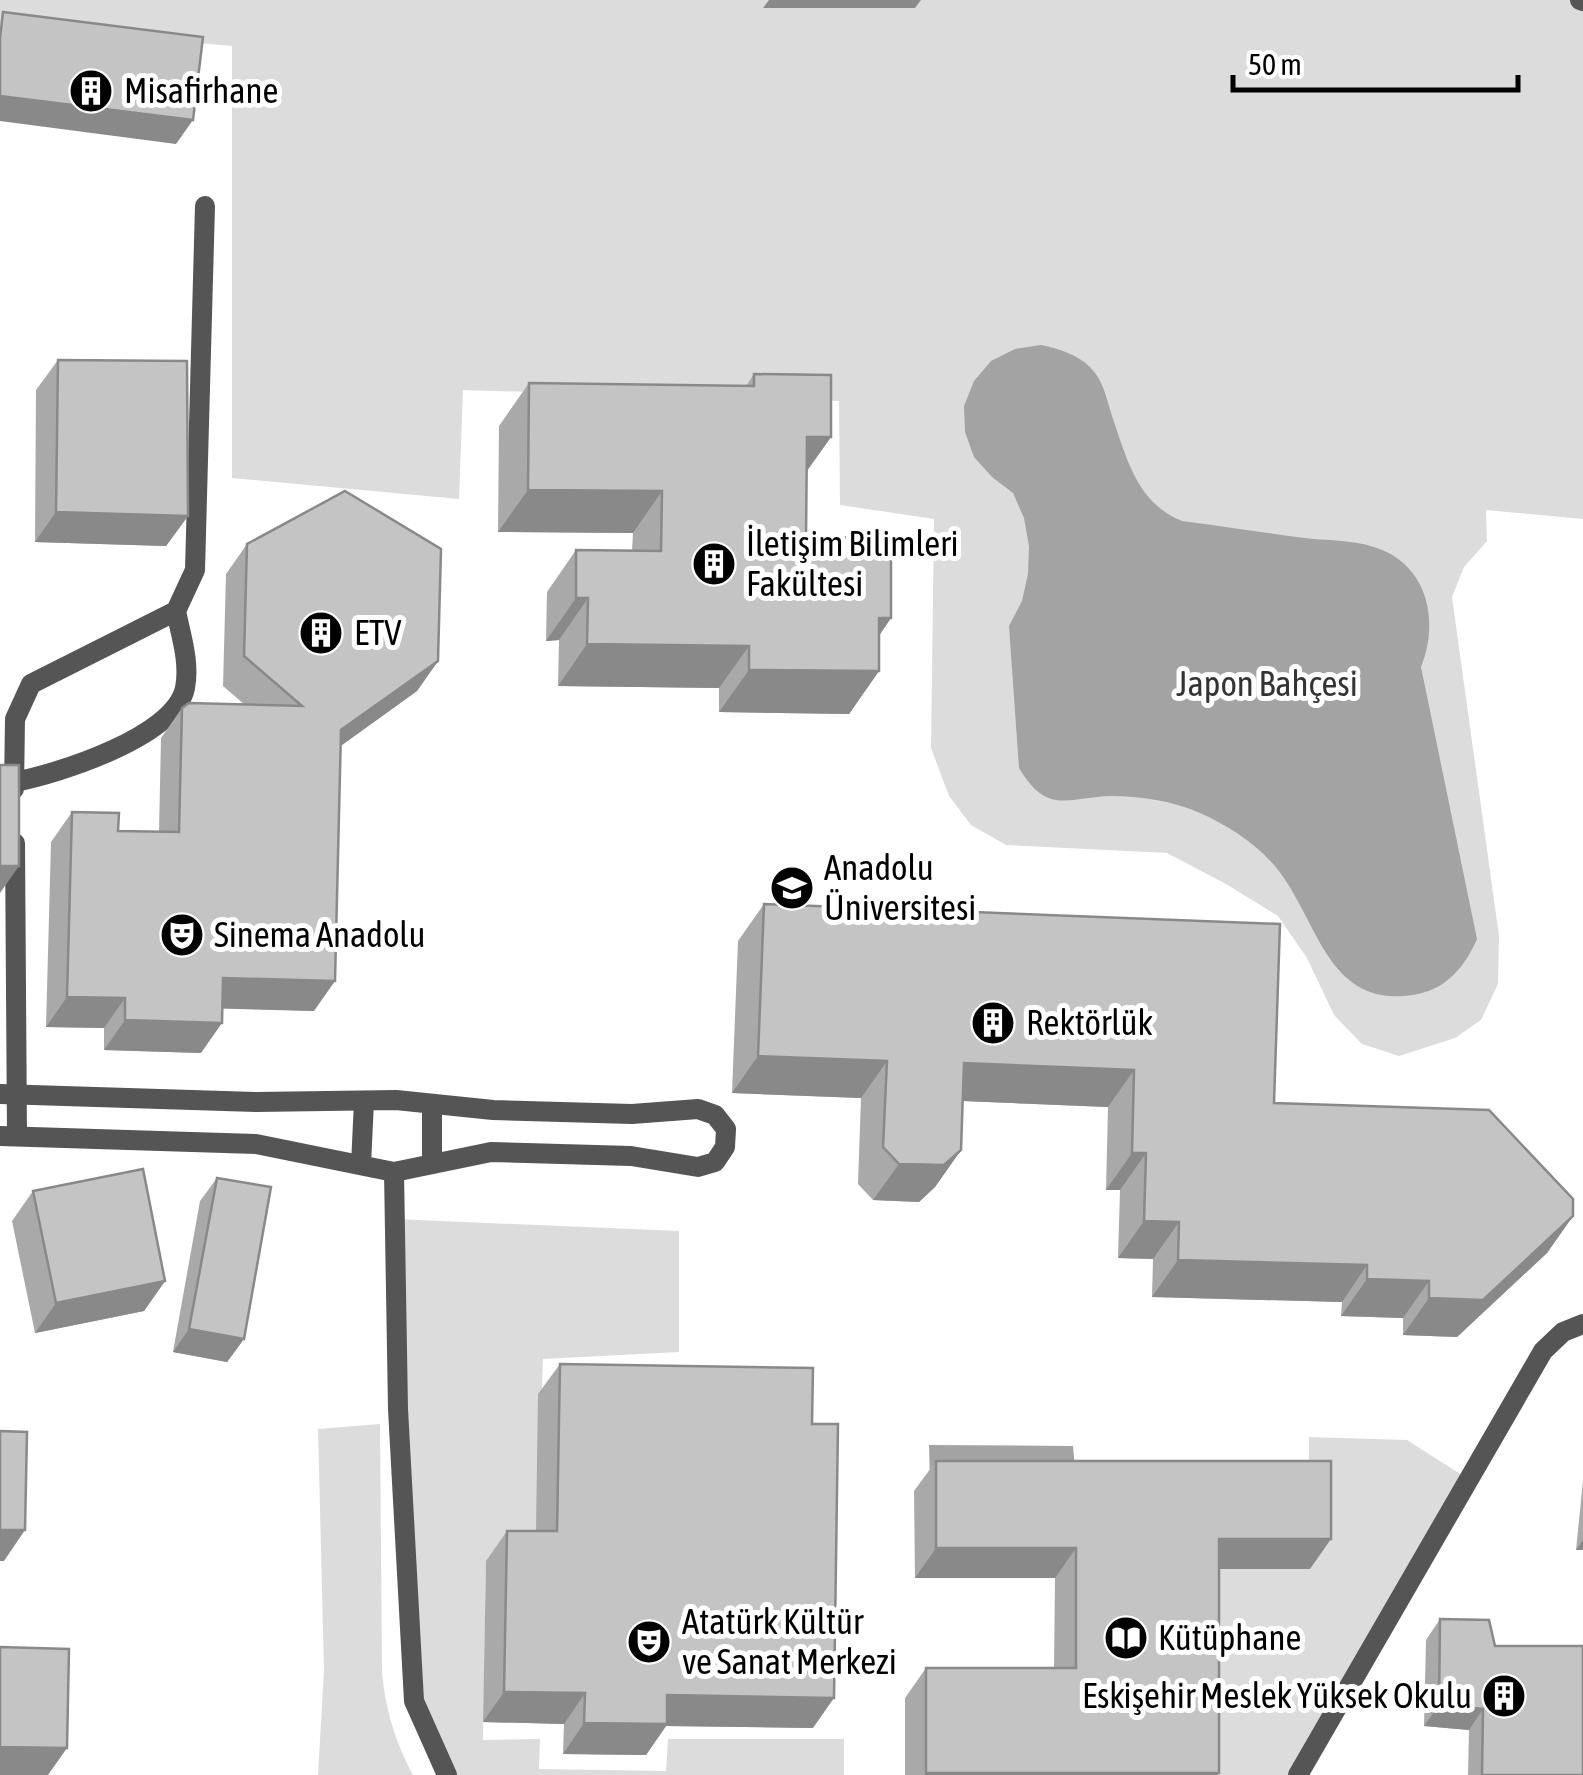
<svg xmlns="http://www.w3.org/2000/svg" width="1583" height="1775" font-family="'Asap Condensed',sans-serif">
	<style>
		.green { fill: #dcdcdc }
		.water { fill: #a3a3a3 }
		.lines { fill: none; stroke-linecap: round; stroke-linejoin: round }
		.minor { stroke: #555; stroke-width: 20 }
		.wall { fill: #a9a9a9 }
		.shaded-wall { fill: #898989 }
		.building { fill: #c4c4c4; stroke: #898989; stroke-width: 2.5 }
		.labels { text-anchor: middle; stroke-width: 10; stroke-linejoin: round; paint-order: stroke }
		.poi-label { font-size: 35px; fill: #000; stroke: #fff; text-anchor: start }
		.park-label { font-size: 35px; fill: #333; stroke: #fff }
	</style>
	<rect width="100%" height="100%" fill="#fff"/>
	<!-- green -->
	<g class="green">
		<polygon points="0,0 1583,0 1583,519 1486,510 1487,541 1464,567 1452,597 1499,936 1498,984 1481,1020 1455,1038 1399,1056 1362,1044 1334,1015 1307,958 1278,916 1226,884 1167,853 1006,845 971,825 949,796 931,748 934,519 840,505 839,401 463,390 459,499 232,478 232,46 0,25"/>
		<polygon points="394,1219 679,1231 679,1352 543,1359 536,1562 486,1561 483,1740 540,1739 539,1769 666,1771 668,1739 844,1739 844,1775 447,1775 414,1701"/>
		<path d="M 380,1424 L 382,1673 C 386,1711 395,1741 413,1775 L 318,1775 L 324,1670 L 318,1429 Z"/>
		<polygon points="1309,1437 1407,1440 1468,1479 1298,1775 1198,1775 1198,1569 1309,1569"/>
	</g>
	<!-- water -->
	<g class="water">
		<path d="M 1041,345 C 1059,349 1077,354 1090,367 C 1104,381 1106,398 1112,416 C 1127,459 1137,503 1182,521 C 1221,526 1259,532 1297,537 C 1322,541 1351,539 1374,547 C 1427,563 1440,620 1421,667 L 1477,939 C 1465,967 1445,991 1412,995 C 1325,1008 1318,916 1274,865 C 1255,843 1227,825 1200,813 C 1173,801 1140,796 1111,796 C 1067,797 1048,816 1019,768 L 1009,626 L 1022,601 L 1028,574 L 1029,546 L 1024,518 L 1013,493 L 992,477 L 974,457 L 965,432 L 964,406 L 974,381 L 991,361 L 1015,349 Z"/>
		<polygon points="929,1445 1073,1446 1076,1480 930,1482"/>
	</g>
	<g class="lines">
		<!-- minor -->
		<g class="minor">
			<polyline points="1580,0 1583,1"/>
			<path d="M 14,782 C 57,774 175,737 185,688 C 190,662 181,636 176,611"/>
			<polyline points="14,789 15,719 31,684 176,611 195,570 205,206"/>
			<polyline points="15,843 17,1136"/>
			<polyline points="0,1094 256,1102 396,1100 493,1110 632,1114 698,1109 715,1115 726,1129 725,1147 715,1162 698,1167 631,1156 491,1152 394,1172 256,1144 0,1136"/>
			<polyline points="432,1104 432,1164"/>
			<polyline points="361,1165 364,1101"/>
			<polyline points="394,1172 398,1409 414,1701 447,1775"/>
			<polyline points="1298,1775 1543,1351 1563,1332 1583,1324"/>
		</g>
	</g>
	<!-- wall -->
	<g class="wall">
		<polygon points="58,360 188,516 166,546 35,542 36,390"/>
		<polygon points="754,374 831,437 807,471 806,537 891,618 879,636 879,671 849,714 719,712 719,688 558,686 559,640 546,641 547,592 576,550 632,551 633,533 498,532 499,426 529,383 746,386"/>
		<polygon points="247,544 438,661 417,691 340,746 314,1011 223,1008 201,1053 104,1050 104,1028 46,1027 51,842 72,812 118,831 159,832 161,738 182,708 245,705 223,686 226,574"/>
		<polygon points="764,904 1274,1103 1573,1216 1547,1253 1457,1337 1403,1335 1403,1318 1341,1316 1342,1302 1152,1297 1153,1259 1118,1258 1120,1190 1106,1190 1108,1107 963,1101 961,1150 935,1187 919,1202 873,1200 858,1184 861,1098 732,1093 738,941"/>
		<polygon points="217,1178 244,1339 227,1362 173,1352 200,1201"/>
		<polygon points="33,1191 165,1281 144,1311 35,1333 12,1221"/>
		<polygon points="560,1364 812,1424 813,1728 666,1726 646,1755 563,1754 564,1724 483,1722 486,1561 507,1531 536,1531 538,1394"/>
		<polygon points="936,1461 1310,1569 1219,1569 1219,1773 1217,1775 905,1775 905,1698 926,1668 1054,1668 1055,1578 915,1578 914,1491"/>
		<polygon points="1583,1481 1583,1550 1576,1550"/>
		<polygon points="1440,1619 1583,1775 1468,1775 1469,1730 1424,1726 1426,1640"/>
	</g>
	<!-- shaded-wall -->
	<g class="shaded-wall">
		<polygon points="769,0 921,0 915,8 763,8"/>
		<polygon points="0,96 193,120 176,144 0,121"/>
		<polygon points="807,437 831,437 801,479"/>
		<polygon points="528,490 662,491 633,533 498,532"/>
		<polygon points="56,512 188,516 166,546 35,542"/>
		<polygon points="576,598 588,598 559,640 546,641"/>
		<polygon points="879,618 891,618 861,661"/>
		<polygon points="587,644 749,646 719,688 558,686"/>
		<polygon points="438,661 417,691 320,761 341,730"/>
		<polygon points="749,670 879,671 849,714 719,712"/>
		<polygon points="0,866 19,866 0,893"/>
		<polygon points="223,978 335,981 314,1011 202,1008"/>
		<polygon points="67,997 125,998 104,1028 46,1027"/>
		<polygon points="125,1020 222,1023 201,1053 104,1050"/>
		<polygon points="758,1056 887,1061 861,1098 732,1093"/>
		<polygon points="964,1063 1134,1070 1108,1107 938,1100"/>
		<polygon points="961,1150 935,1187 919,1202 873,1200 899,1164"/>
		<polygon points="1132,1153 1146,1153 1120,1190 1106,1190"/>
		<polygon points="1573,1216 1547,1253 1457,1337 1403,1335 1429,1298"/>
		<polygon points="1144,1221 1179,1222 1153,1259 1118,1258"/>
		<polygon points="1178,1260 1367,1265 1342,1302 1152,1297"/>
		<polygon points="1367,1279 1429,1281 1403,1318 1341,1316"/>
		<polygon points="165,1281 144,1311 35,1333 56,1303"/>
		<polygon points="189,1329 244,1339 227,1362 173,1352"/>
		<polygon points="0,1530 25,1530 4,1561 0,1561"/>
		<polygon points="1219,1539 1331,1539 1310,1569 1198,1569"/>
		<polygon points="1583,1540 1583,1550 1576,1550"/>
		<polygon points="936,1548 1076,1548 1055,1578 915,1578"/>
		<polygon points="504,1692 585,1693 564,1724 483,1722"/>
		<polygon points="667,1695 834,1698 813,1728 666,1726 646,1755 563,1754 584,1723"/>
		<polygon points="1439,1705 1483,1709 1469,1730 1424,1726"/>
		<polygon points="0,1747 67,1748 48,1775 0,1775"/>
		<polygon points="926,1773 1219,1773 1217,1775 924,1775"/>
	</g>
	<!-- building -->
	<g class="building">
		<polygon points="3,12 203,37 193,120 0,96 0,38"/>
		<polygon points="58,360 187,361 188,516 56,512"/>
		<polygon points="754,374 831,375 831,437 807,437 806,537 891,538 891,618 879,618 879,671 749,670 749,646 587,644 588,598 576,598 576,550 661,551 662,491 528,490 529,383 754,386"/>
		<polygon points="345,491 441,549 438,661 341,730 335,981 223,978 222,1023 125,1020 125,998 67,997 72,812 119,813 118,831 179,832 182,708 189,703 302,706 244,656 247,544"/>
		<rect x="0" y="765" width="19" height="101"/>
		<polygon points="764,904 1280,924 1274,1103 1489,1110 1573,1199 1573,1216 1483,1300 1429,1298 1429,1281 1367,1279 1367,1265 1178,1260 1179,1222 1144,1221 1146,1153 1132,1153 1134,1070 964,1063 961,1150 944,1165 899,1164 883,1147 887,1061 758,1056"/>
		<polygon points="143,1169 165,1281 56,1303 33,1191"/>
		<polygon points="217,1178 271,1187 244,1339 189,1329"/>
		<polygon points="560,1364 813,1368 812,1424 838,1424 834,1698 667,1695 667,1724 584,1723 585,1693 504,1692 507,1531 557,1531"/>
		<polygon points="0,1431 27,1432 25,1530 0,1530"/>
		<polygon points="936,1461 1331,1461 1331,1539 1219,1539 1219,1773 926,1773 926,1668 1076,1668 1076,1548 936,1548"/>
		<polygon points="1440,1619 1489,1620 1495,1646 1583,1646 1583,1775 1482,1775 1483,1709 1439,1705"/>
		<polygon points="0,1647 69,1649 67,1748 0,1747"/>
	</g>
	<!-- icons -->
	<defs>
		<symbol id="building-disc" viewBox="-11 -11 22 22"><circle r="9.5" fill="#000" stroke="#fff"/><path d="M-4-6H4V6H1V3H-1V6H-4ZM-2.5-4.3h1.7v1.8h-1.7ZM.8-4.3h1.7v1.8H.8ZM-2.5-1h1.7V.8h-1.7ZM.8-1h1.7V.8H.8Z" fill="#fff"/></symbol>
		<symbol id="university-disc" viewBox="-11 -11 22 22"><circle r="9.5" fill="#000" stroke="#fff"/><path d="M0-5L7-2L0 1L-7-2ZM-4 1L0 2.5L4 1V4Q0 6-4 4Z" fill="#fff"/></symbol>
		<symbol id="theatre-disc" viewBox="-11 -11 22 22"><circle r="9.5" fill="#000" stroke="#fff"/><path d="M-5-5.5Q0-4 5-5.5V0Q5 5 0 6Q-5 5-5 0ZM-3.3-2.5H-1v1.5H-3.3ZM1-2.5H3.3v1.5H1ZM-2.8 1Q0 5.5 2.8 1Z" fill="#fff"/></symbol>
		<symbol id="library-disc" viewBox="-11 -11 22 22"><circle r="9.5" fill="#000" stroke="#fff"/><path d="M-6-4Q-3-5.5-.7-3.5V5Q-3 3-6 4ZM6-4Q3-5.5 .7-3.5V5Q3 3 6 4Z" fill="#fff"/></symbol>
	</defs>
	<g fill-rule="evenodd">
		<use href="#building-disc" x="66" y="66" width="50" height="50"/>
		<use href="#building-disc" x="689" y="539" width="50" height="50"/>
		<use href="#building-disc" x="296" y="608" width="50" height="50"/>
		<use href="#university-disc" x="767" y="863" width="50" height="50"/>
		<use href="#theatre-disc" x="157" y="910" width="50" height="50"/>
		<use href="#building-disc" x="968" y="998" width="50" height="50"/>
		<use href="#library-disc" x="1101" y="1613" width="50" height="50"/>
		<use href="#theatre-disc" x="624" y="1617" width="50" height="50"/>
		<use href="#building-disc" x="1479" y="1671" width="50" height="50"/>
	</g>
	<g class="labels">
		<!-- poi labels -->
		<g class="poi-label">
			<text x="124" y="103">Misafirhane</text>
			<text x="746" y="556">İletişim Bilimleri<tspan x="746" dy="40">Fakültesi</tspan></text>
			<text x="354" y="645">ETV</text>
			<text x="824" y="880">Anadolu<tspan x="824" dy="40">Üniversitesi</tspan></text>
			<text x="214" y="947">Sinema Anadolu</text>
			<text x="1026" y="1035">Rektörlük</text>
			<text x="682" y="1634">Atatürk Kültür<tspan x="682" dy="40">ve Sanat Merkezi</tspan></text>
			<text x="1158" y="1650">Kütüphane</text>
			<text x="1472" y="1708" text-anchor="end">Eskişehir Meslek Yüksek Okulu</text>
		</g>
		<!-- park labels -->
		<g class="park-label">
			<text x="1267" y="696">Japon Bahçesi</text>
		</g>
	</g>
	<!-- scale -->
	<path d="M1233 75v15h285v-15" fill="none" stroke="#000000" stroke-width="5"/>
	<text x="1248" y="75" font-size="30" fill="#000000" stroke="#ffffff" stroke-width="8" paint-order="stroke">50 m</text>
</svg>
